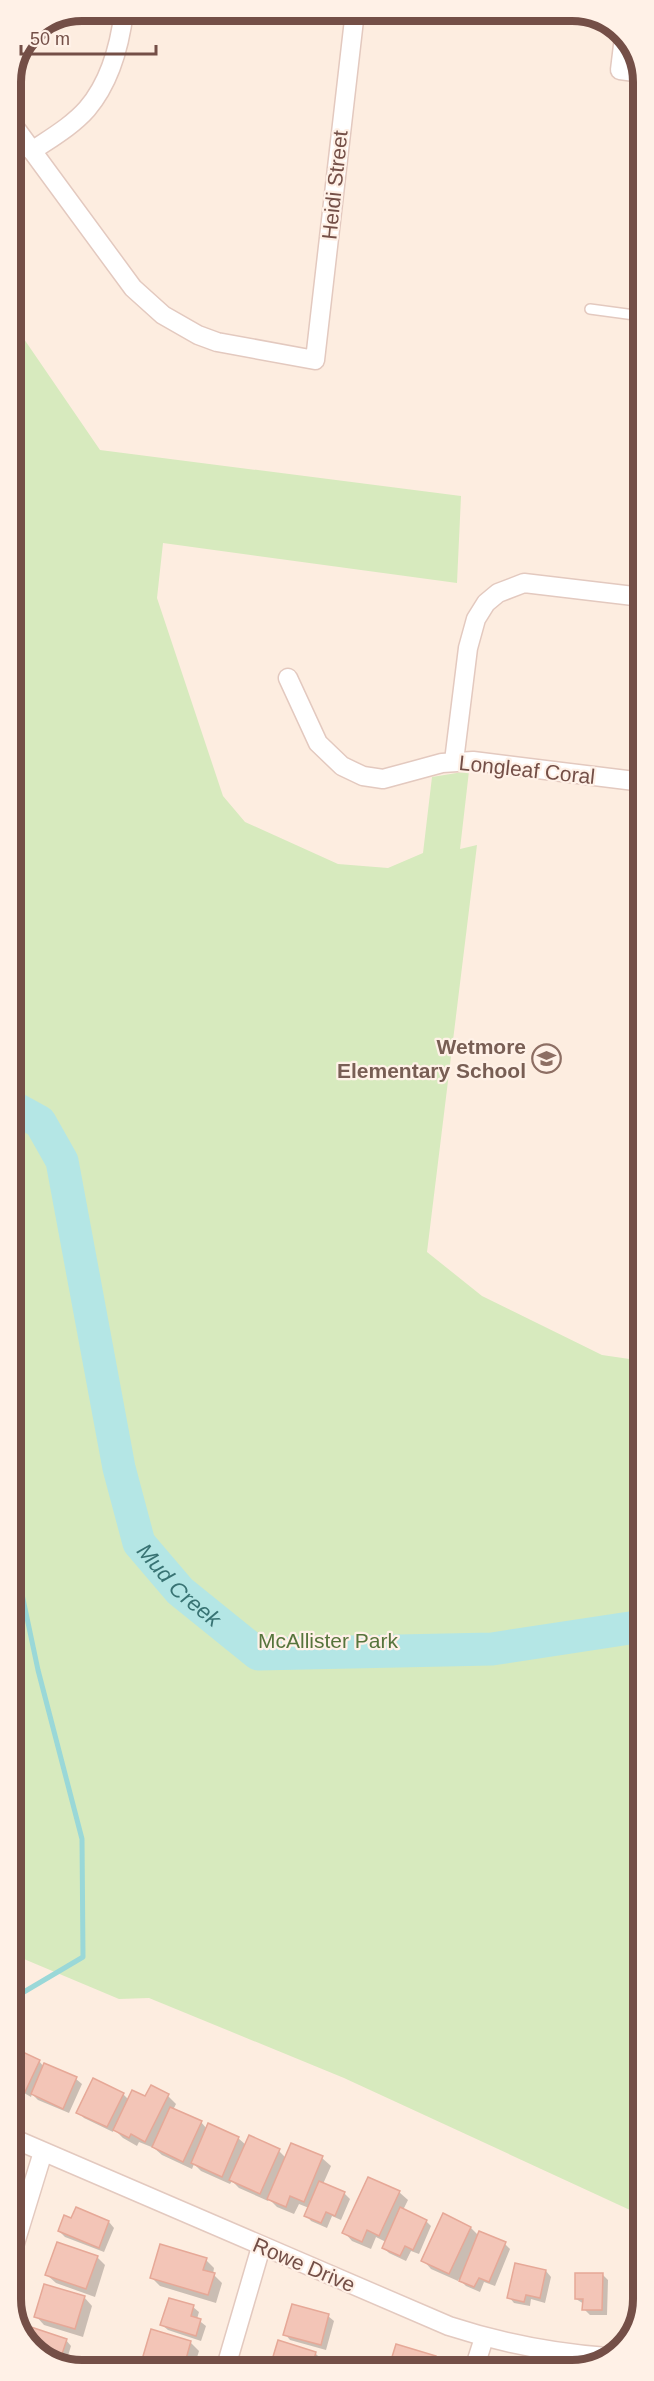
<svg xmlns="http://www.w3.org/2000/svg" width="654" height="2381" font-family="Arial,sans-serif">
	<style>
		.green { fill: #d7eabe }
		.shadow { fill: #0003 }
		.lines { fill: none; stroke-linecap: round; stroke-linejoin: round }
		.stream { stroke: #9ad8d8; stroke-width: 5 }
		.river { stroke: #b4e6e5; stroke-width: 33 }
		.building { fill: #f3c5b7; stroke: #e6a897; stroke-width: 1.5 }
		.service-casing { stroke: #e3c9bf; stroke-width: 12 }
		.minor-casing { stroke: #e3c9bf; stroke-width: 21 }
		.service { stroke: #fff; stroke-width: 9 }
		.minor { stroke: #fff; stroke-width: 18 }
		.labels { text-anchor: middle; stroke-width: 4.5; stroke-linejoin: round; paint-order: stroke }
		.street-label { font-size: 21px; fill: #744f47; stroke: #fff1e7 }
		.education-label { font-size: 21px; font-weight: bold; fill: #785e54; stroke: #fff1e7; text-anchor: end }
		.park-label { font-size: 21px; fill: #56743c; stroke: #fff1e7 }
		.water-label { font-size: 22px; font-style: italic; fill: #387373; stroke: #fff1e7 }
		.rim { fill: none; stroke: #744f47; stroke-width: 8 }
	</style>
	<rect width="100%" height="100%" fill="#fdede0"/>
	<!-- green -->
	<polygon class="green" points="11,320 100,450 461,496 457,583 163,543 157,598 223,796 245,822 338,864 388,868 423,853 432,777 469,771 460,849 477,845 427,1252 482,1296 602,1355 643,1361 643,2216 344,2078 149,1998 119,1999 12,1954"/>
	<!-- shadow -->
	<g class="shadow">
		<polygon points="12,2049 39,2061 44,2067 76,2079 82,2084 69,2113 38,2100 32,2094 31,2097 12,2086"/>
		<polygon points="123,2094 129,2100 168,2096 176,2104 173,2110 201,2122 207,2129 238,2138 246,2145 279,2151 286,2158 322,2158 331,2166 323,2184 344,2193 350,2199 341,2220 332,2216 327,2228 311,2221 306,2215 309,2208 299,2204 294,2214 277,2207 269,2199 268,2201 239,2188 232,2181 230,2184 201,2171 194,2164 192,2169 162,2155 154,2148 139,2142 137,2146 123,2138 114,2129 113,2132 84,2118 78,2112"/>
		<polygon points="399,2192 408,2200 403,2210 426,2221 431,2226 419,2254 411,2251 406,2261 389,2253 384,2248 386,2242 376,2237 371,2249 352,2241 344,2232"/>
		<polygon points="444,2215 471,2228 479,2236 505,2244 510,2249 495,2286 484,2282 480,2292 466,2286 459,2279 458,2281 431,2269 423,2260"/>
		<polygon points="109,2222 114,2228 104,2252 65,2237 59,2231"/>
		<polygon points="97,2257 105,2265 95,2297 56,2283 47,2275"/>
		<polygon points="206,2260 214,2268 213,2274 222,2283 216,2303 160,2286 151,2277"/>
		<polygon points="546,2271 551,2277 545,2303 531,2299 530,2306 514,2303 509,2297"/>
		<polygon points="602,2274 608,2280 607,2315 590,2315 584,2309 584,2304 576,2299"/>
		<polygon points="84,2297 92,2306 83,2337 44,2325 36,2316"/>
		<polygon points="193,2307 199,2312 197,2319 206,2326 201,2341 168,2330 162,2325"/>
		<polygon points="328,2316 334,2321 326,2350 290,2340 285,2334"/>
		<polygon points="26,2338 66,2340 71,2346 65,2365 35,2352"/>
		<polygon points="190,2342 199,2351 193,2370 151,2370 143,2362"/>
		<polygon points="315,2353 321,2359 318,2370 271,2370"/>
		<polygon points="435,2357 440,2363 438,2369 390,2370"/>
	</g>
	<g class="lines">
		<!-- stream -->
		<polyline class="stream" points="11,1542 38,1670 82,1839 83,1957 12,1999"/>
		<!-- river -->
		<path class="river" id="s1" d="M 11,1106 L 40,1122 L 62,1161 L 119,1468 L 139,1543 L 180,1591 L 258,1654 L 492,1649 L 643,1626"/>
	</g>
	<!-- building -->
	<g class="building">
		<polygon points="12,2047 40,2060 25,2092 12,2086"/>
		<polygon points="44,2063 77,2077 63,2109 31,2094"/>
		<polygon points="93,2078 124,2093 107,2127 76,2113"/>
		<polygon points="151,2085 169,2094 145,2142 131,2134 129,2138 113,2130 132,2090 145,2096"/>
		<polygon points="170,2107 202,2121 183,2162 152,2147"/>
		<polygon points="208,2123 239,2137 222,2177 191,2163"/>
		<polygon points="249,2135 280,2149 260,2194 229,2180"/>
		<polygon points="291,2143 323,2156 304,2202 290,2196 286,2207 267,2199"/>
		<polygon points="368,2177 400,2191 379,2236 367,2230 362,2242 342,2233"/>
		<polygon points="319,2181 345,2192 335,2216 326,2212 321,2223 304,2216"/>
		<polygon points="76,2207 109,2221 99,2248 58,2231 64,2215 71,2218"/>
		<polygon points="400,2207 427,2220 413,2250 405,2246 400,2256 382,2248"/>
		<polygon points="443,2213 471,2227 449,2274 421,2261"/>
		<polygon points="479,2231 506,2242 489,2282 479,2278 474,2287 459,2281"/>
		<polygon points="57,2242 98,2256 86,2289 45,2275"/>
		<polygon points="160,2244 207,2258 203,2270 215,2273 208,2295 150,2278"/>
		<polygon points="515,2263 546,2270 540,2298 526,2295 524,2302 507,2298"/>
		<polygon points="575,2273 603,2273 602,2310 582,2310 583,2299 575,2299"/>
		<polygon points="44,2284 85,2296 75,2329 34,2317"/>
		<polygon points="169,2298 194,2305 191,2316 201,2319 196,2336 160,2325"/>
		<polygon points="292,2304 329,2314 321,2345 283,2335"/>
		<polygon points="28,2326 67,2339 59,2363 35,2352 25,2336"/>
		<polygon points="151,2329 191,2341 183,2370 167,2370 141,2363"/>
		<polygon points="278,2340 316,2352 311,2370 269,2370"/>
		<polygon points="396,2344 436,2356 432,2369 388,2370"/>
	</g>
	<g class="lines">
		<defs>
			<polyline id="service" points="590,309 642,316"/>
			<g id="minor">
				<polyline points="624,37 620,70 642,73"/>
				<polyline points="11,122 133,288 163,315 198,335 217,342 315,360 355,11"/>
				<path d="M 32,151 C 51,138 72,126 87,109 C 110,82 120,44 124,11"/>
				<polyline points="288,678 318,743 342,766 363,776 383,779 442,763 473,761 643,782"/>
				<polyline points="454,761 468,648 476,619 486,603 498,593 524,583 642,597"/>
				<path d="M 12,2138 L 449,2326 C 501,2343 552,2353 607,2357"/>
				<polyline points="12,2253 43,2152"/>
				<polyline points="474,2369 484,2338"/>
				<polyline points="225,2370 261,2247"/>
			</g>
		</defs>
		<!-- service casing -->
		<use href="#service" class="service-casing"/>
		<!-- minor casing -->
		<use href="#minor" class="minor-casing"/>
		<!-- service -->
		<use href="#service" class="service"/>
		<!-- minor -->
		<use href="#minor" class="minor"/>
	</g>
	<!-- icons -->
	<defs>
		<symbol id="school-ring" viewBox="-11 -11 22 22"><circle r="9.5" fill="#fff1e7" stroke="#8d6e63" stroke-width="1.5"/><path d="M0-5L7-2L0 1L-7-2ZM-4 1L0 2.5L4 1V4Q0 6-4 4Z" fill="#8d6e63"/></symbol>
	</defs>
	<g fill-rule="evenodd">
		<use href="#school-ring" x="530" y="1042" width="33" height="33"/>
	</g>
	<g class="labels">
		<!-- street labels -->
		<g class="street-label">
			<text transform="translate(335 185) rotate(-84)" y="7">Heidi Street</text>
			<text transform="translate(527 770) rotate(6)" y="7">Longleaf Coral</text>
			<text transform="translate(304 2265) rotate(23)" y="7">Rowe Drive</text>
		</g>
		<!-- education labels -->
		<g class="education-label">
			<text x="526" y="1054">Wetmore<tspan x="526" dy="24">Elementary School</tspan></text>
		</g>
		<!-- park labels -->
		<g class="park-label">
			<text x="328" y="1648">McAllister Park</text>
		</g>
		<!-- water labels -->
		<g class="water-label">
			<text dy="8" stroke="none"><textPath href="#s1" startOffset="526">Mud Creek</textPath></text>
		</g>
	</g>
	<!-- crop -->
	<path d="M0 0H654V2381H0ZM82 21H572A61 61 0 0 1 633 82V2299A61 61 0 0 1 572 2360H82A61 61 0 0 1 21 2299V82A61 61 0 0 1 82 21Z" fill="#fff1e7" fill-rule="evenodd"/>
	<path class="rim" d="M82 21H572A61 61 0 0 1 633 82V2299A61 61 0 0 1 572 2360H82A61 61 0 0 1 21 2299V82A61 61 0 0 1 82 21Z"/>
	<!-- scale -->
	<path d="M21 45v9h135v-9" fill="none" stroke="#744f47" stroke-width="3"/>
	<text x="30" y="45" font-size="18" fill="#744f47" stroke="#fff1e7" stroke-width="4.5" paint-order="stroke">50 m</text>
</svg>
